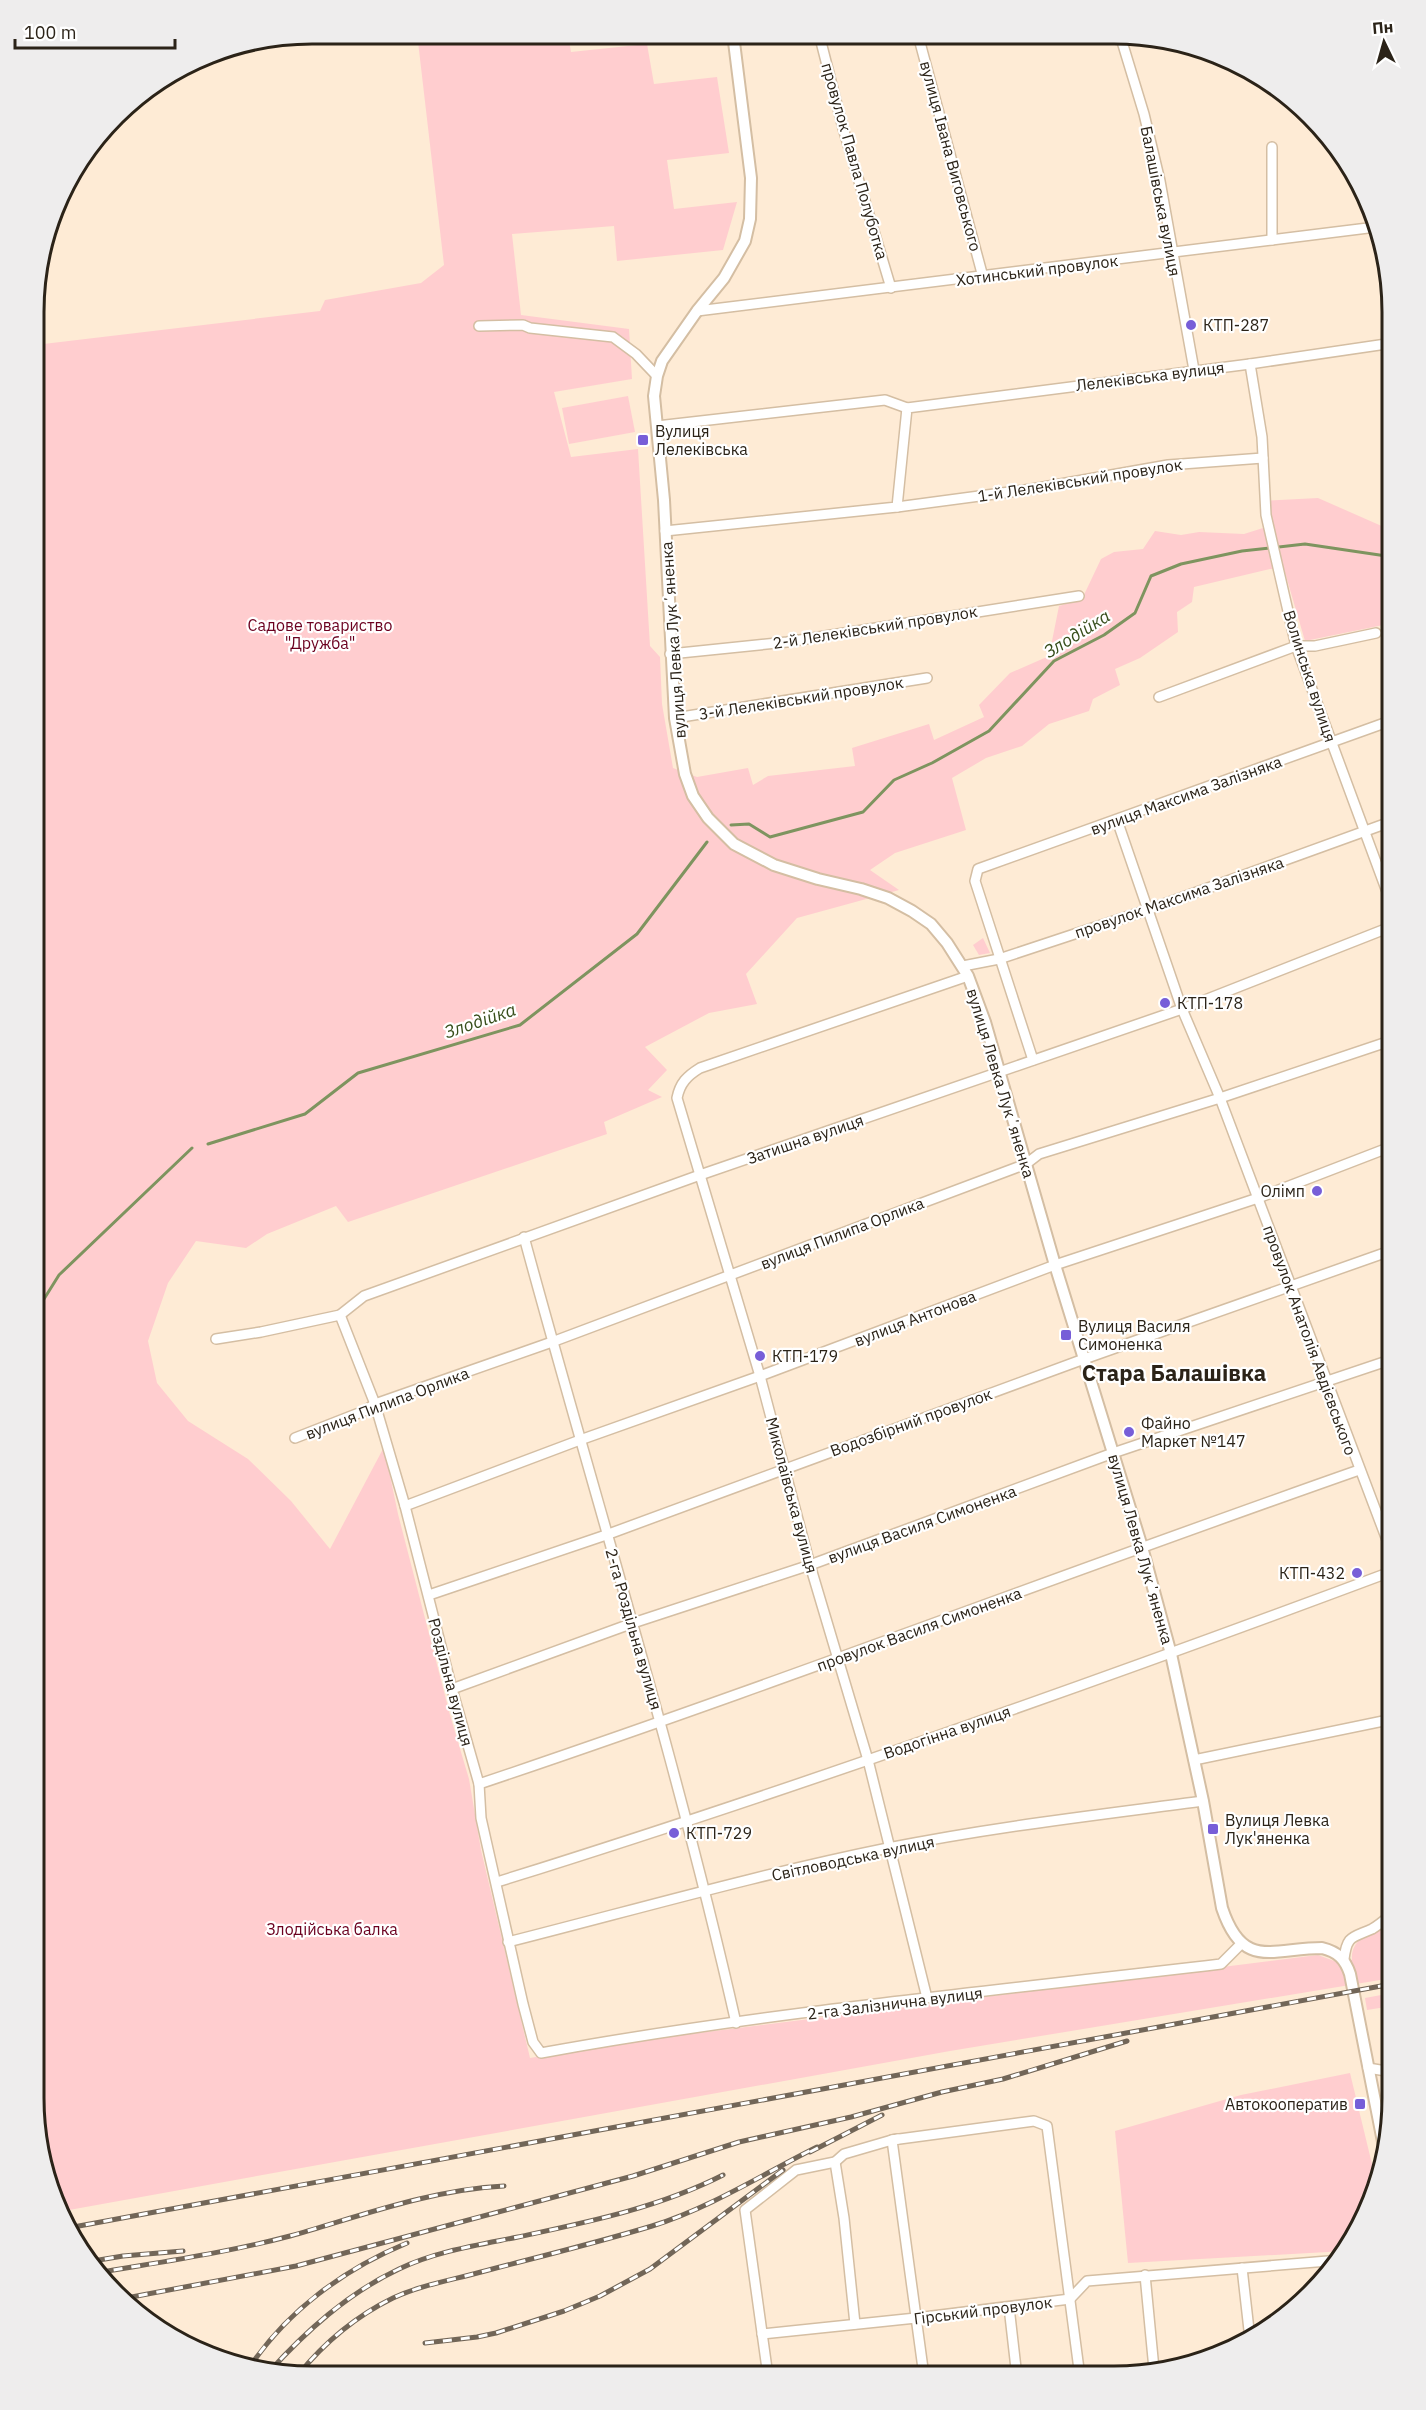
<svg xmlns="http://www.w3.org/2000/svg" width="1426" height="2410" font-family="'IBM Plex Sans',sans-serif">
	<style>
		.green { fill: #ffcdcf }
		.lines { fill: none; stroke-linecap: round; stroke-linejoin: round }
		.stream { stroke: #7e945f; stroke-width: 3 }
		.minor-casing { stroke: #d4bea3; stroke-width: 12 }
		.tertiary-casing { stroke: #d4bea3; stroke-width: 14 }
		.minor { stroke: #fff; stroke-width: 9 }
		.tertiary { stroke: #fff; stroke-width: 10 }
		.rail-casing { stroke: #726658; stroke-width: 5 }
		.rail { stroke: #fff; stroke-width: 3; stroke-dasharray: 9; stroke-linecap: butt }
		.poi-dot { fill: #775ed8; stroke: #fff; stroke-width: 2 }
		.labels { text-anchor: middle; stroke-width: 4.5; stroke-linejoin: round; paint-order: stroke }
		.street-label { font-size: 16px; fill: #2b2318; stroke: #fff }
		.poi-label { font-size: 16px; fill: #2b2318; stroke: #fff; text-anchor: start }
		.park-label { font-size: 16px; fill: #6b001f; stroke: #fff }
		.water-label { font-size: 18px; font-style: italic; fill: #374e1b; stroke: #fff }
		.district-label { font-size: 22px; font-weight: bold; fill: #2b2318; stroke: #fff }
		.rim { fill: none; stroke: #2b2318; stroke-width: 3 }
	</style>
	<rect width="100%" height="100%" fill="#feebd5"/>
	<!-- green -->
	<g class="green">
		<path d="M 417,33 L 568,34 L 571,52 L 647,44 L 654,84 L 717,77 L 729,153 L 667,160 L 674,209 L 737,202 L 723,250 L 617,261 L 614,226 L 512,234 L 521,315 L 629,329 L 632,379 L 554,392 L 571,457 L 638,449 L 650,646 L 660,657 L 662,704 L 673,768 L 697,777 L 748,768 L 753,785 L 768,776 L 855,766 L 852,748 L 929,724 L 934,740 L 984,717 L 979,705 L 1010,673 L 1049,656 L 1059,606 L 1082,599 L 1101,559 L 1114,552 L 1143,549 L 1155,531 L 1181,535 L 1199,532 L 1244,534 L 1263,528 L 1260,501 L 1318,498 L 1393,531 L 1393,623 L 1305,641 L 1284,569 L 1270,569 L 1194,587 L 1192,602 L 1177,612 L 1178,632 L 1140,658 L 1115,669 L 1120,685 L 1093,699 L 1089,711 L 1049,724 L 1022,746 L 986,758 L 952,778 L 966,830 L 895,853 L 870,870 L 899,890 L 797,918 L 746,974 L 757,1004 L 709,1013 L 645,1047 L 667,1070 L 648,1090 L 662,1097 L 604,1122 L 607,1134 L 348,1222 L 336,1206 L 267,1234 L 246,1248 L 196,1241 L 168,1283 L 148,1341 L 157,1383 L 188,1421 L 248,1459 L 291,1501 L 330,1549 L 384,1447 L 398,1514 L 450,1715 L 469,1779 L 481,1850 L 530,2058 L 627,2042 L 1318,1955 L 1337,1962 L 1352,1960 C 1350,1937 1375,1931 1392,1922 L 1392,1978 L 950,2051 L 58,2212 L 54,2205 L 33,2099 L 35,345 L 320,311 L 325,300 L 421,283 L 444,265 Z"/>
		<polygon points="628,396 635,432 569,444 562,408"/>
		<polygon points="983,938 990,953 979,955 973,945"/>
		<polygon points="1392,1993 1392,2006 1367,2010 1365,1998"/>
		<polygon points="1350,2073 1378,2189 1345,2251 1128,2263 1115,2131 1241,2095"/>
	</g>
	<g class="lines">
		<!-- stream -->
		<g class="stream">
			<polyline points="731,825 749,824 770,837 863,812 894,780 932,763 989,731 1054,661 1104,635 1135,613 1151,576 1181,564 1242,551 1305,544 1393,557"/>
			<polyline points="208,1144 305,1114 358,1073 520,1025 637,934 707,842"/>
			<polyline points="34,1315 59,1275 192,1148"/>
		</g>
		<defs>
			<g id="minor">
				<polyline points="819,34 843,128 891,288"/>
				<polyline points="918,35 983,277"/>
				<polyline points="1120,35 1144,114 1160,181 1194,370"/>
				<polyline points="1272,147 1272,240"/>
				<polyline points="697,311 1376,227"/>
				<polyline points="479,326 523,325 530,328 613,337 636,354 657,376"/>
				<polyline points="1250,364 1262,437 1266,515 1296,646 1393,908"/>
				<polyline points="657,426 885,400 907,408"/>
				<polyline points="897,507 1032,489 1168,465 1263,458"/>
				<polyline points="665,531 897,507 907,408 1250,364 1393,343"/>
				<polyline points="670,654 787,642 1079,596"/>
				<polyline points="1159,697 1296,646 1315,646 1376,633"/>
				<polyline points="675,718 927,678"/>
				<polyline points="1117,820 1182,1009 1220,1098 1393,1556"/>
				<polyline points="963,966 999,959 1150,909 1393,821"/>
				<polyline points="1033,1060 975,881 978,869 1393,720"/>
				<path d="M 524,1237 C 595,1499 676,1758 736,2023"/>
				<path d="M 340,1315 L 375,1404 L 405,1506 L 452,1689 L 479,1784 L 481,1818 L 523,2004 L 533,2042 L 541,2053 C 765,2012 994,1991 1221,1964 L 1242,1943"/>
				<polyline points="216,1339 261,1332 340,1315 364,1296 700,1175 1182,1009 1393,926"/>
				<polyline points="295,1438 364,1411 375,1404 552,1342 1026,1164 1039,1154 1220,1098 1393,1040"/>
				<polyline points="405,1506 580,1440 760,1376 1055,1265 1258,1198 1393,1146"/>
				<polyline points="429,1595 606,1535 1084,1359 1393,1250"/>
				<polyline points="452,1689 633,1623 810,1565 1113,1453 1393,1359"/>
				<polyline points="1194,1760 1393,1719"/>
				<path d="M 479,1784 C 774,1685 1065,1573 1359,1470"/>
				<path d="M 497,1882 C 799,1788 1096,1682 1393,1571"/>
				<path d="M 508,1942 C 634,1910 760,1874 888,1848 C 992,1827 1098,1815 1203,1801"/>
				<path d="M 1344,1959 C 1347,1935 1352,1938 1372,1929 C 1379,1925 1386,1919 1392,1914"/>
				<path d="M 927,1998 L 868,1760 L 810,1565 L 760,1376 L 677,1098 C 680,1083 687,1076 700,1068 L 968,976"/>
				<polyline points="1368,2068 1392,2072"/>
				<polyline points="898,2139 892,2140 924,2376"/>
				<polyline points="835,2162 844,2218 855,2324"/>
				<polyline points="1242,2268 1250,2339"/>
				<polyline points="1145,2275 1154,2369"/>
				<polyline points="1009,2307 1017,2377"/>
				<polyline points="762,2334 916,2318 1070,2299 1087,2281 1340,2260"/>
				<polyline points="768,2376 745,2210 796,2170 835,2162 844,2154 892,2140 1034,2121 1047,2126 1080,2377"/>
			</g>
			<path id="tertiary" d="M 733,34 L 751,178 L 750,219 L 745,241 L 724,278 L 697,311 L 662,361 L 657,376 L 654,396 L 664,500 L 675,718 L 685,774 L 693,796 L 708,818 L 734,844 L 774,865 L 818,879 L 861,889 L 888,898 L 912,911 L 931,924 L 947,943 L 968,976 L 985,1022 L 1055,1265 L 1142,1547 L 1171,1654 L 1203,1801 L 1222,1908 C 1243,1971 1273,1948 1322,1948 C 1338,1952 1345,1959 1350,1974 L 1385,2152"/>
		</defs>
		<!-- minor casing -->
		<use href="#minor" class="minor-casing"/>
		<!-- tertiary casing -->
		<use href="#tertiary" class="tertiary-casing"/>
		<!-- minor -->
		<use href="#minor" class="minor"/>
		<!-- tertiary -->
		<use href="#tertiary" class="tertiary"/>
		<defs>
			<g id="rail">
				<polyline points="810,2152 882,2115"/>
				<polyline points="68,2228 1392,1984"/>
				<polyline points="87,2262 123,2256 183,2251"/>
				<path d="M 96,2273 C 160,2262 226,2253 290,2236 C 361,2216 429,2190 504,2186"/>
				<polyline points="121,2299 296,2266 633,2176 739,2142 851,2117 942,2092 1003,2079 1127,2041"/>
				<polyline points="425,2343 477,2337 496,2333 564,2311 600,2296 650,2269 783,2170"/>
				<path d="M 249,2368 C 287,2311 344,2269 407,2243"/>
				<path d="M 268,2373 C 306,2331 348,2293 399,2269 C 437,2251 478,2245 518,2237 C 588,2222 658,2208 723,2175"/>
				<path d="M 298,2375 C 324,2343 356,2316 393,2298 C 421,2285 452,2280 481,2272 C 538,2257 596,2243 652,2226 C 710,2208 763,2174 817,2147"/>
			</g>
		</defs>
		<!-- rail casing -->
		<use href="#rail" class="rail-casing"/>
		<!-- rail -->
		<use href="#rail" class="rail"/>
	</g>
	<!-- markers -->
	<g class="poi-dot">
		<circle cx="1191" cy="325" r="6"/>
		<rect x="637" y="434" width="12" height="12" rx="3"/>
		<circle cx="1165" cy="1003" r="6"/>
		<circle cx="1317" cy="1191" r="6"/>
		<rect x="1060" y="1329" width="12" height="12" rx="3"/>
		<circle cx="760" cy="1356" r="6"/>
		<circle cx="1129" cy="1432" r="6"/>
		<circle cx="1357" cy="1573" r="6"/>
		<rect x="1207" y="1823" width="12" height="12" rx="3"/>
		<circle cx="674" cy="1833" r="6"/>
		<rect x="1354" y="2098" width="12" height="12" rx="3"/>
	</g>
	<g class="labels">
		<!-- street labels -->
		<g class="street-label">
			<text transform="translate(951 156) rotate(75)" y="6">вулиця Івана Виговського</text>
			<text transform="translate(855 161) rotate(74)" y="6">провулок Павла Полуботка</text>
			<text transform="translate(1161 201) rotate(79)" y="6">Балашівська вулиця</text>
			<text transform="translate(1037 270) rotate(-7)" y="6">Хотинський провулок</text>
			<text transform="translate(1150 376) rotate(-7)" y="6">Лелеківська вулиця</text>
			<text transform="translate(1080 480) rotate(-9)" y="6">1-й Лелеківський провулок</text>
			<text transform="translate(875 627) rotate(-9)" y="6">2-й Лелеківський провулок</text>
			<text transform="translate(673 640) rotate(-94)" y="6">вулиця Левка Лукʼяненка</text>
			<text transform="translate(1310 676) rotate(72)" y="6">Волинська вулиця</text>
			<text transform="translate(801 698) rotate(-9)" y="6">3-й Лелеківський провулок</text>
			<text transform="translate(1186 795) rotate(-20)" y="6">вулиця Максима Залізняка</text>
			<text transform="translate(1179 897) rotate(-19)" y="6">провулок Максима Залізняка</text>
			<text transform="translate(1001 1083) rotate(73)" y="6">вулиця Левка Лукʼяненка</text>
			<text transform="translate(805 1139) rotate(-19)" y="6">Затишна вулиця</text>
			<text transform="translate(842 1233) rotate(-21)" y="6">вулиця Пилипа Орлика</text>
			<text transform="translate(915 1318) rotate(-21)" y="6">вулиця Антонова</text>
			<text transform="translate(1310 1340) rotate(70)" y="6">провулок Анатолія Авдієвського</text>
			<text transform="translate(387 1403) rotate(-21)" y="6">вулиця Пилипа Орлика</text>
			<text transform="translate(911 1422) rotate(-20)" y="6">Водозбірний провулок</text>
			<text transform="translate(792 1495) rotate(75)" y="6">Миколаївська вулиця</text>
			<text transform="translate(922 1524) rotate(-20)" y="6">вулиця Василя Симоненка</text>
			<text transform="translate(1141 1549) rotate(74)" y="6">вулиця Левка Лукʼяненка</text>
			<text transform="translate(634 1629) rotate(74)" y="6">2-га Роздільна вулиця</text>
			<text transform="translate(919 1629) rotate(-20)" y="6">провулок Василя Симоненка</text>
			<text transform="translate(451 1682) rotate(75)" y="6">Роздільна вулиця</text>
			<text transform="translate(947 1732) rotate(-19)" y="6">Водогінна вулиця</text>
			<text transform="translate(853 1858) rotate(-12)" y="6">Світловодська вулиця</text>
			<text transform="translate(895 2003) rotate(-7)" y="6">2-га Залізнична вулиця</text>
			<text transform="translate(983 2310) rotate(-7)" y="6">Гірський провулок</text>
		</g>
		<!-- poi labels -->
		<g class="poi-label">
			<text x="1203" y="331">КТП-287</text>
			<text x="655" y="437">Вулиця<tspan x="655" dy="18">Лелеківська</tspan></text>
			<text x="1177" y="1009">КТП-178</text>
			<text x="1305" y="1197" text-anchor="end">Олімп</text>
			<text x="1078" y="1332">Вулиця Василя<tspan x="1078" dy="18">Симоненка</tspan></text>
			<text x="772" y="1362">КТП-179</text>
			<text x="1141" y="1429">Файно<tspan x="1141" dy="18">Маркет №147</tspan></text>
			<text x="1345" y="1579" text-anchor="end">КТП-432</text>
			<text x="1225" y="1826">Вулиця Левка<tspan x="1225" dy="18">Лук'яненка</tspan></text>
			<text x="686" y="1839">КТП-729</text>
			<text x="1348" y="2110" text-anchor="end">Автокооператив</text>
		</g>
		<!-- park labels -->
		<g class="park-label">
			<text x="320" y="631">Садове товариство<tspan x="320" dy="18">"Дружба"</tspan></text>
			<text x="332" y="1935">Злодійська балка</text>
		</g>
		<!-- water labels -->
		<g class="water-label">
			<text transform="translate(1077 634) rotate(-32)" y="6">Злодійка</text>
			<text transform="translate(480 1021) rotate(-19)" y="6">Злодійка</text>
		</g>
		<!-- district labels -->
		<g class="district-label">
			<text x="1174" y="1381">Стара Балашівка</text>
		</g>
	</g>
	<!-- crop -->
	<path d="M0 0H1426V2410H0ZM312 44H1114A268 268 0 0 1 1382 312V2098A268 268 0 0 1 1114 2366H312A268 268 0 0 1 44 2098V312A268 268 0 0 1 312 44Z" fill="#eeeded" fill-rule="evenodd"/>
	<path class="rim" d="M312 44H1114A268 268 0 0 1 1382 312V2098A268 268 0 0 1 1114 2366H312A268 268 0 0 1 44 2098V312A268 268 0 0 1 312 44Z"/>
	<!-- north arrow -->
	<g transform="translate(1384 42) rotate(355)" stroke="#ffffff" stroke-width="4.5" paint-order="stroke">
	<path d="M0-4.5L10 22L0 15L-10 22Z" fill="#2b2318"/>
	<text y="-9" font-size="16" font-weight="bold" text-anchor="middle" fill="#2b2318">Пн</text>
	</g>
	<!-- scale -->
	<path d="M15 39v9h160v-9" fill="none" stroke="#2b2318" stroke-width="3"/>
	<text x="24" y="39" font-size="18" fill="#2b2318" stroke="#ffffff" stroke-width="4.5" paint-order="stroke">100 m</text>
</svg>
